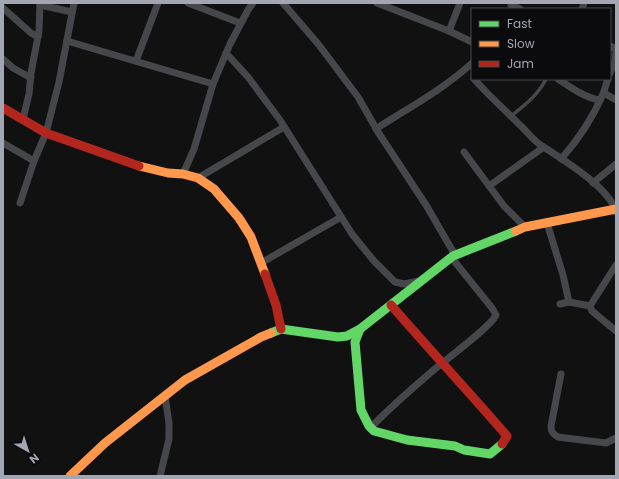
<svg xmlns="http://www.w3.org/2000/svg" width="619" height="479" font-family="Poppins,sans-serif">
	<style>
		.lines { fill: none; stroke-linecap: round; stroke-linejoin: round }
		.lane { stroke: #46474a; stroke-width: 3.5 }
		.street { stroke: #46474a; stroke-width: 7 }
		.fast { stroke: #63d668; stroke-width: 9 }
		.slow { stroke: #ff974d; stroke-width: 9 }
		.jam { stroke: #b3261e; stroke-width: 9 }
	</style>
	<rect width="100%" height="100%" fill="#111"/>
	<g class="lines">
		<!-- lane -->
		<path class="lane" d="M 511,116 C 525,105 538,95 546,79"/>
		<!-- street -->
		<g class="street">
			<polyline points="188,3 240,23"/>
			<polyline points="283,3 319,45 358,97 378,132 426,205 455,255"/>
			<polyline points="377,3 449,31 472,42"/>
			<polyline points="40,5 72,12"/>
			<polyline points="511,5 520,9"/>
			<polyline points="3,8 31,33 38,37"/>
			<polyline points="582,9 584,3"/>
			<polyline points="449,31 460,3"/>
			<polyline points="67,41 213,84"/>
			<polyline points="610,46 616,49"/>
			<polyline points="226,53 248,77 280,120 352,234 374,261 395,282 404,284 419,281"/>
			<polyline points="3,59 13,68 31,78"/>
			<polyline points="136,61 158,3"/>
			<polyline points="610,73 615,62 616,52"/>
			<path d="M 474,79 C 489,96 506,111 522,127 C 528,133 534,141 542,146 C 562,159 610,188 616,212"/>
			<path d="M 558,79 C 570,87 585,98 600,100"/>
			<polyline points="604,93 616,100"/>
			<polyline points="23,119 29,94 31,73 39,31 40,3"/>
			<path d="M 376,129 C 408,108 444,89 472,63"/>
			<polyline points="3,143 34,161"/>
			<polyline points="464,152 504,206 525,227"/>
			<path d="M 561,159 C 578,140 593,117 603,94 C 605,89 606,84 608,79"/>
			<polyline points="183,174 194,149 213,84 230,44 248,10 253,3"/>
			<polyline points="198,178 284,127"/>
			<polyline points="593,183 616,164"/>
			<polyline points="489,186 544,147"/>
			<polyline points="20,203 34,161 46,133 59,82 74,3"/>
			<polyline points="547,223 563,275 569,302"/>
			<polyline points="261,263 341,217"/>
			<polyline points="616,265 590,306 592,311 616,331"/>
			<polyline points="560,304 569,302 590,306"/>
			<path d="M 561,374 L 551,426 C 551,432 553,434 558,437 L 606,443 L 616,438"/>
			<path d="M 370,428 C 389,409 409,391 429,374 C 441,363 492,326 496,315 L 492,308 L 455,262 L 450,258"/>
			<polyline points="160,476 169,439 169,423 165,396"/>
		</g>
		<!-- fast -->
		<g class="fast">
			<polyline points="360,329 355,342 361,410 369,426 374,431 407,440 455,446 464,450 490,454 502,444"/>
			<polyline points="271,333 281,329 338,337 347,336 360,329 453,256 516,231"/>
		</g>
		<!-- slow -->
		<g class="slow">
			<polyline points="139,166 168,173 183,174 198,178 214,189 239,218 251,237 265,274"/>
			<polyline points="516,231 525,227 616,209"/>
			<polyline points="70,476 105,443 185,380 261,337 271,333"/>
		</g>
		<!-- jam -->
		<g class="jam">
			<polyline points="3,108 46,133 139,166"/>
			<polyline points="265,274 276,305 281,329"/>
			<path d="M 391,305 C 429,349 469,392 507,436 L 502,444"/>
		</g>
	</g>
	<!-- border -->
	<rect width="619" height="479" fill="none" stroke="#a2a6b2" stroke-width="8"/>
	<!-- legend -->
	<rect x="471" y="8" width="140" height="72" fill="#0b0b0d" stroke="#47494f"/>
	<rect x="479" y="21" width="20" height="6" fill="#63d668" stroke="#47494f"/>
	<text x="507" y="28" font-size="12" fill="#a2a6b2">Fast</text>
	<rect x="479" y="41" width="20" height="6" fill="#ff974d" stroke="#47494f"/>
	<text x="507" y="48" font-size="12" fill="#a2a6b2">Slow</text>
	<rect x="479" y="61" width="20" height="6" fill="#b3261e" stroke="#47494f"/>
	<text x="507" y="68" font-size="12" fill="#a2a6b2">Jam</text>
	<!-- north arrow -->
	<g transform="translate(28 451) rotate(141)" stroke="#0b0b0d" stroke-width="3" paint-order="stroke">
	<path d="M0-3L7 15L0 10L-7 15Z" fill="#a2a6b2"/>
	<text y="-6" font-size="11" font-weight="bold" text-anchor="middle" fill="#a2a6b2">N</text>
	</g>
</svg>
